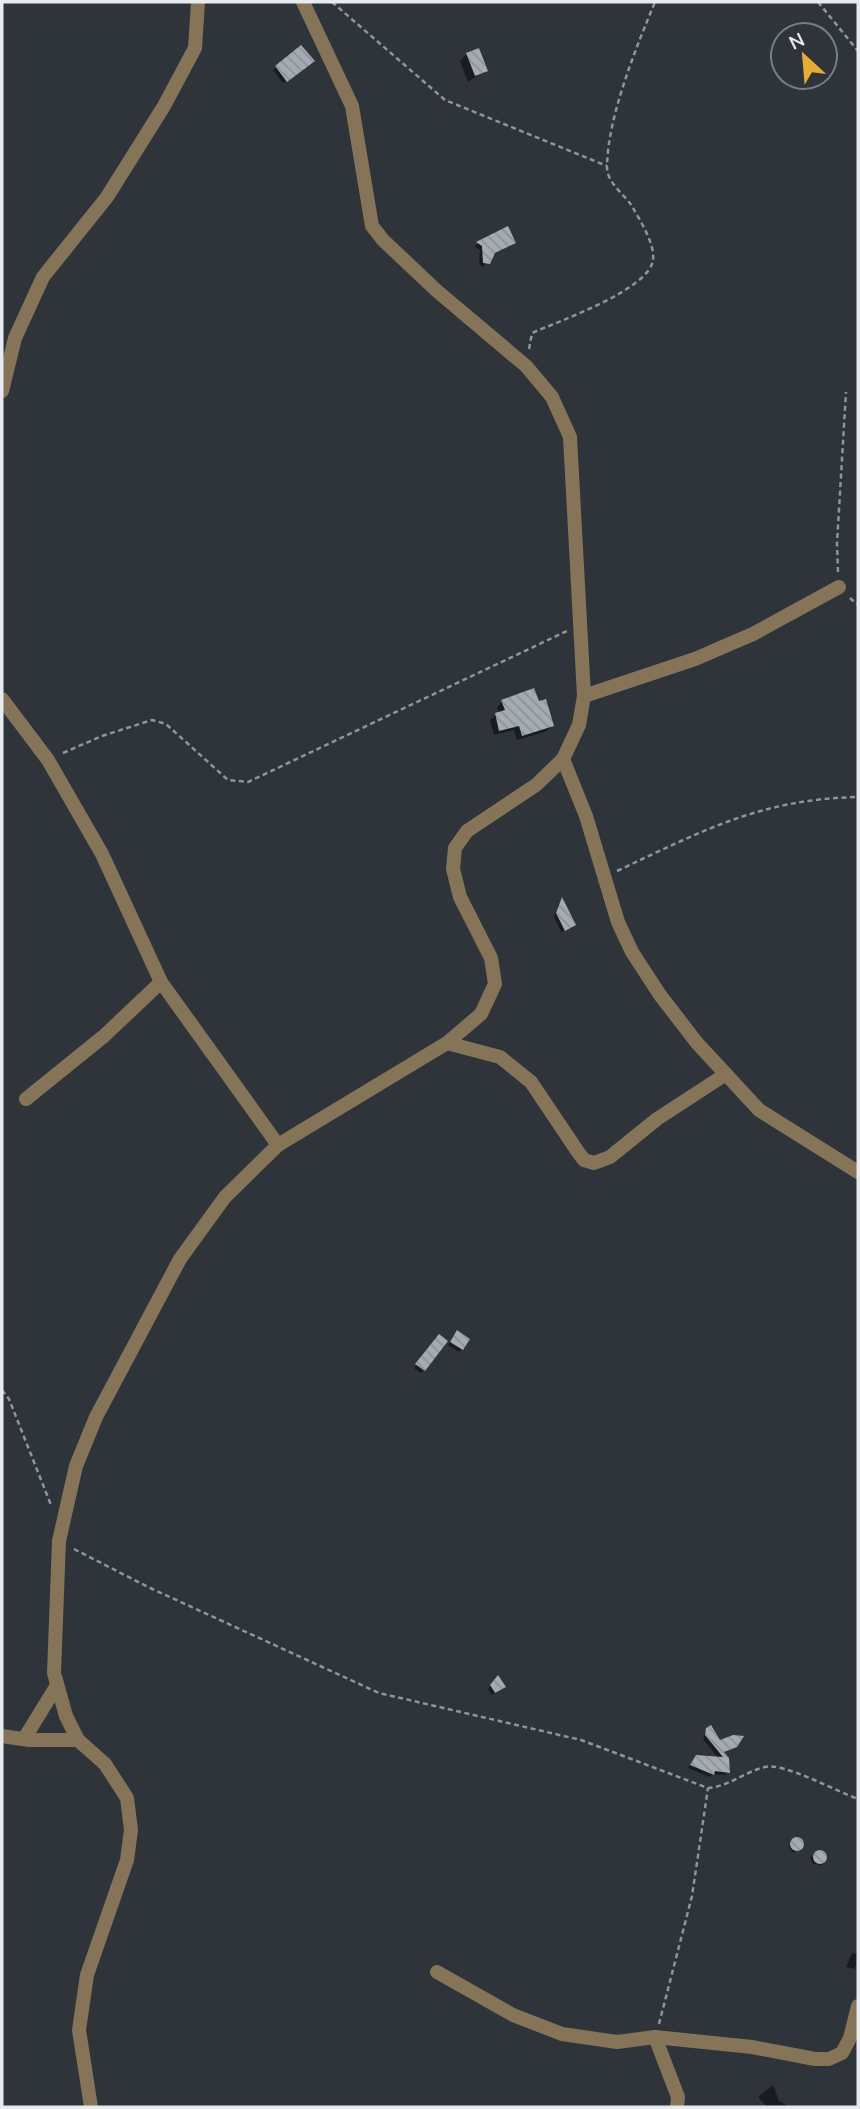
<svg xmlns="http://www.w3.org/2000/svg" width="860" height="2109" font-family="'Nunito Sans',sans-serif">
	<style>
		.shadow { fill: #0007 }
		.building { fill: url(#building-back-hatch) }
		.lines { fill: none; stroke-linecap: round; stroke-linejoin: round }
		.path { stroke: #90959a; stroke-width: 2.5; stroke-dasharray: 5 3.5; stroke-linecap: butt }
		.street { stroke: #857458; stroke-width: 14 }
	</style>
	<defs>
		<pattern id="building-back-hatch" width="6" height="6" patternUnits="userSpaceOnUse" patternTransform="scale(1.75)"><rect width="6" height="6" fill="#a4abb2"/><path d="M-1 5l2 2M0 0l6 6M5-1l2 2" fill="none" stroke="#8c9297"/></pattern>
	</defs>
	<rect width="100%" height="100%" fill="#2e343a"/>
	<!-- shadow -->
	<g class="shadow">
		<polygon points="301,47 310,64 283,83 273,70"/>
		<polygon points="467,54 486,70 468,82 460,61"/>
		<polygon points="507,228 514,243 493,255 483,267 479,264 480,250 474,246"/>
		<polygon points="502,702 538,703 552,725 547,731 517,740 514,730 494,735 490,720 499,713 497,707"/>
		<polygon points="561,900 574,925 561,932 554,917"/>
		<polygon points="454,1335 462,1349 459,1352 448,1345"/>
		<polygon points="436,1340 446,1342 421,1373 414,1368"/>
		<polygon points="497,1677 500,1690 492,1695 488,1689"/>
		<polygon points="707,1730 720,1742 736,1746 723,1753 728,1772 725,1775 713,1774 710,1777 688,1768 696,1756 719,1759 703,1739"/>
		<polygon points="800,1840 803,1847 793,1853 788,1846"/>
		<polygon points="822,1853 824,1863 821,1865 813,1864 810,1857"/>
		<polygon points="852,1953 858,1954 855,1969 846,1967"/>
		<polygon points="773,2085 779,2101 790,2107 767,2107 758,2097"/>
	</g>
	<!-- building -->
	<g class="building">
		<polygon points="301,45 315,61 287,82 275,66"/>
		<polygon points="479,48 488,71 475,76 466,53"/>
		<polygon points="508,226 516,243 495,253 490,264 483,263 482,246 476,242"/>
		<polygon points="534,688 539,701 546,699 554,726 522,736 519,726 499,731 495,713 505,710 501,700"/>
		<polygon points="562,897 576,925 565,931 556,913"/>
		<polygon points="457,1330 470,1339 463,1350 450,1342"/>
		<polygon points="439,1334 448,1341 425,1371 415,1364"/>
		<polygon points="498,1675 506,1687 495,1693 490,1685"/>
		<polygon points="711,1725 720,1740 733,1735 744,1736 737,1747 724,1752 729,1758 730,1773 715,1771 714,1775 690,1765 696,1755 723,1757 705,1735 706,1728"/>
		<circle cx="797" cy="1844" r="7"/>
		<circle cx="820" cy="1857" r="7"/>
	</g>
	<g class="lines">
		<!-- path -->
		<g class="path">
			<polyline points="332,2 445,100 607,166"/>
			<polyline points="818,2 858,51"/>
			<path d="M 529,349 L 532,333 C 559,321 649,290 653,260 C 655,243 640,221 632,206 C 624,194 606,182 607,166 C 608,116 636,48 655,2"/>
			<polyline points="838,572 837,543 846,392"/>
			<polyline points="850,598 858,605"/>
			<polyline points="63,753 102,736 152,720 166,724 228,780 248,782 567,631"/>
			<path d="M 617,871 C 702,831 761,799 858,797"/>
			<polyline points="2,1390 9,1399 51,1505"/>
			<path d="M 74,1549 L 148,1587 L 379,1693 L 581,1740 L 708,1788 C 730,1786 744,1772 765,1767 C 783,1762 838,1792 858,1799"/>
			<polyline points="659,2024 692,1896 708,1788"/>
		</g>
		<!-- street -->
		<g class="street">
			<polyline points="2,391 15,338 43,277 107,197 164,106 195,48 198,2"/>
			<polyline points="584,696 695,659 753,634 839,587"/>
			<polyline points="2,699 48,760 102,854 161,982 278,1145"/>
			<polyline points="563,759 586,816 618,922 632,952 660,995 697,1043 759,1110 858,1172"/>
			<polyline points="447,1043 500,1057 531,1082 578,1152 584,1160 594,1163 610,1157 657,1119 726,1074"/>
			<polyline points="26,1099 104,1036 161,982"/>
			<polyline points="2,1736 29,1740 78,1740"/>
			<polyline points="24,1739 56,1687"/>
			<polyline points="437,1972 513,2015 562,2034 617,2042 655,2037 752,2047 815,2059 829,2059 842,2053 850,2038 858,2006"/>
			<polyline points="655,2037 678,2097 677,2107"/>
			<polyline points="91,2107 79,2030 87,1975 127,1860 131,1830 127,1798 105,1764 78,1740 66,1716 54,1673 59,1541 76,1466 96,1417 180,1259 225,1197 278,1145 447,1043 481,1014 495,984 491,958 460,897 453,869 455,848 467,831 536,785 563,759 579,725 584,696 570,437 552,397 526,366 437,291 383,240 372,226 352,106 303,2"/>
		</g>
	</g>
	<!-- border -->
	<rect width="860" height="2109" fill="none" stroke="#e7eaee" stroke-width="7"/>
	<!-- north arrow -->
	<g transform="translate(804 56) rotate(334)"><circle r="33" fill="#2e343a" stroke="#787d82" stroke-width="2"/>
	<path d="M0-5L12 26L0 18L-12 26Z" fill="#e6ad36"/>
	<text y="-10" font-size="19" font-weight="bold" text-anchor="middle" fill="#e7eaee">N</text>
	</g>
</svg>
